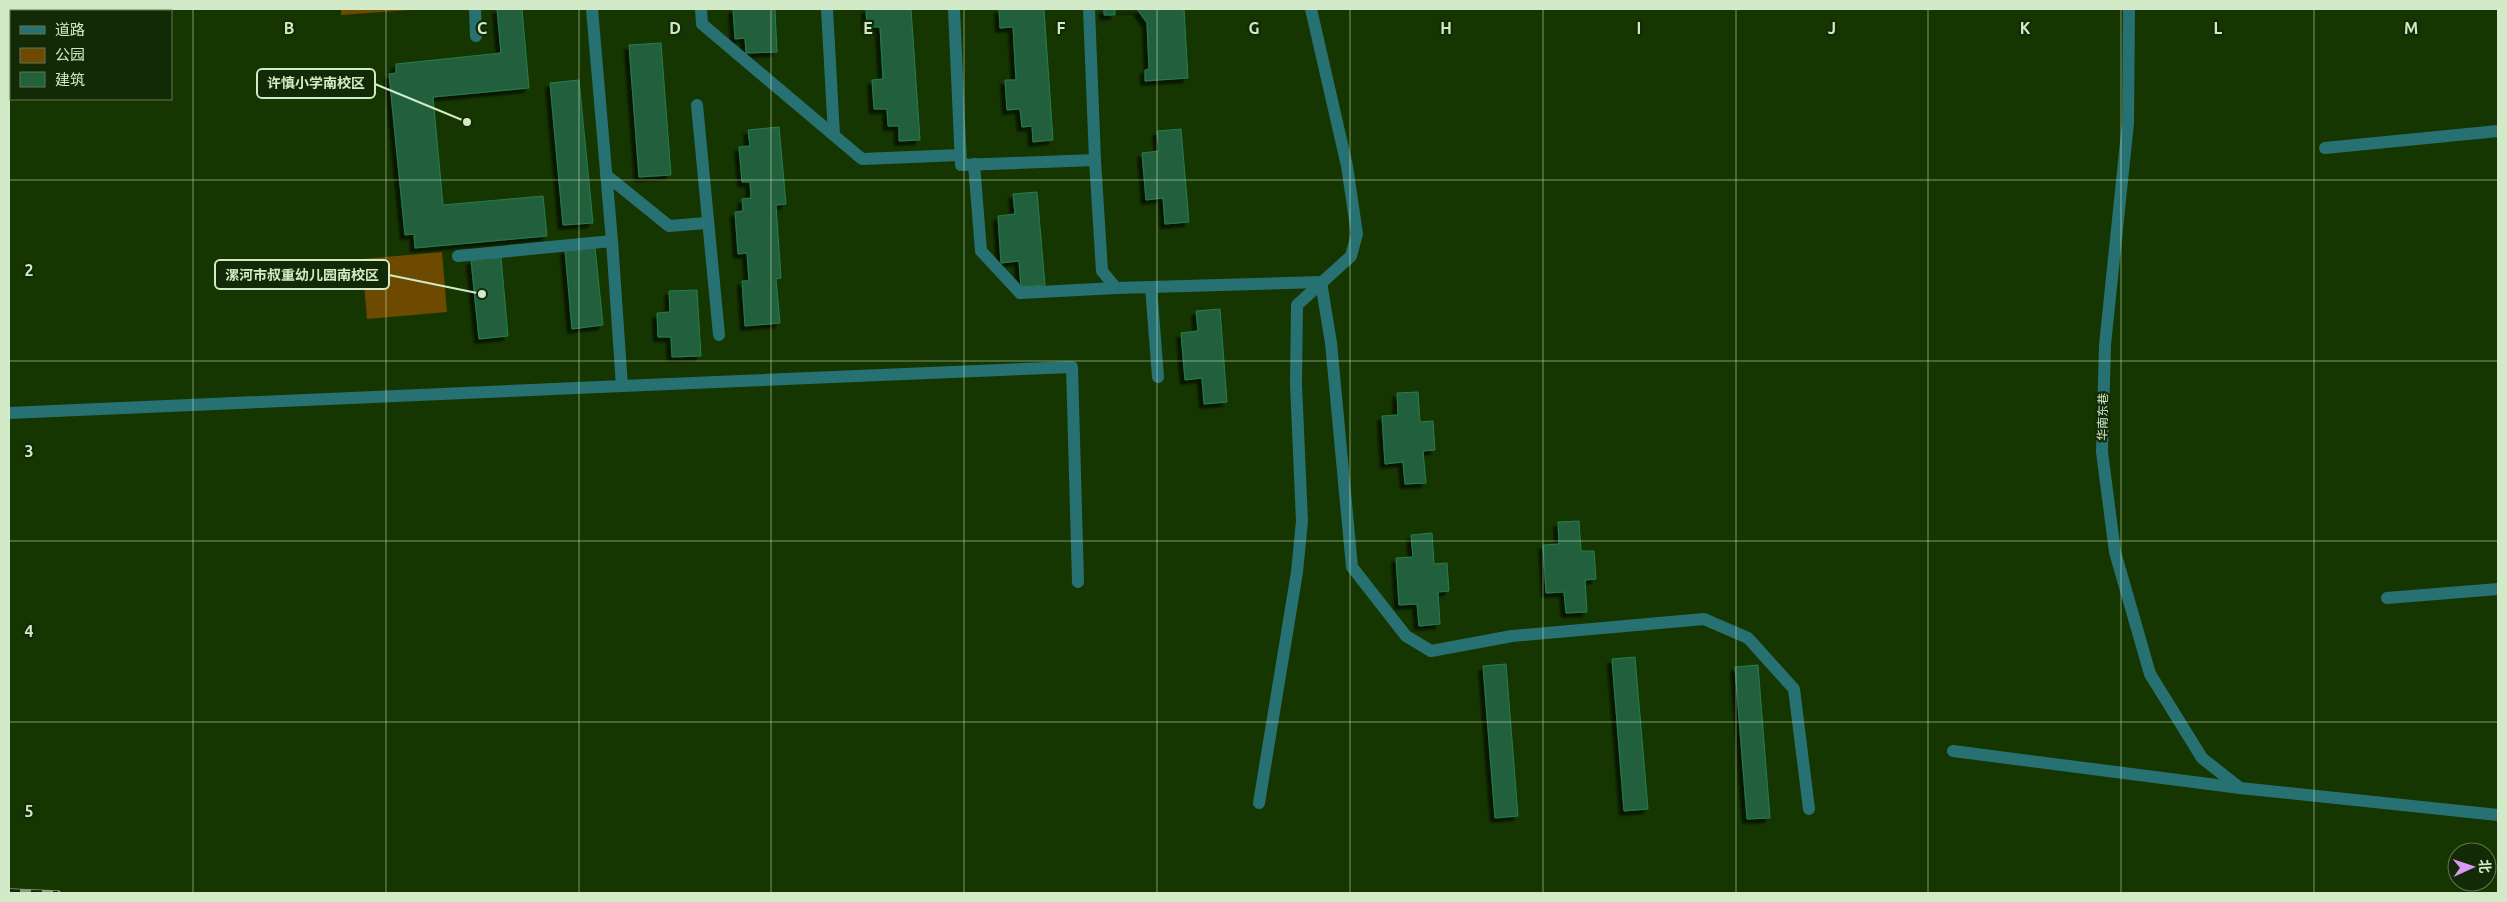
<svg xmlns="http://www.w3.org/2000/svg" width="2507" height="902" font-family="Ubuntu,'Noto Sans SC',sans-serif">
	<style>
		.green { fill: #6e4900 }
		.building { fill: #21613e; stroke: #277d4f; filter: url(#shadow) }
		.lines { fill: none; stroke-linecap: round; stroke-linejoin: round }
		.minor { stroke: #287172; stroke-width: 12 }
		.rail-casing { stroke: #839f74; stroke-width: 5.5 }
		.rail { stroke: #132a06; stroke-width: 4; stroke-dasharray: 11; stroke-linecap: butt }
		.grid { fill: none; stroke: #d2eac7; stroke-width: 1; stroke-opacity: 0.55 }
		.labels { text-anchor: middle; stroke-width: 4.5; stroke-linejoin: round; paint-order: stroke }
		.street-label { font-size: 12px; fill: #d2eac7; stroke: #132a06 }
		.grid-label { font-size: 16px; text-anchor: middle; font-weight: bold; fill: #d2eac7; stroke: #132a06; stroke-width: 4.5; stroke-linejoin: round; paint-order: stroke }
		.leader { fill: none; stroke: #d2eac7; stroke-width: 2 }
		.callout-dot { fill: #d2eac7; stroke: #132a06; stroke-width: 2 }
		.callout { fill: #132a06; stroke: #d2eac7; stroke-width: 2 }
		.callout-label { font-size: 14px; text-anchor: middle; font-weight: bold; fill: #d2eac7 }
	</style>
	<defs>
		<filter id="shadow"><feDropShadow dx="-4.5" dy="4.5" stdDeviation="1" flood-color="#0009"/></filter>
	</defs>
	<rect width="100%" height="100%" fill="#163601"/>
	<!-- green -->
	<g class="green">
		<polygon points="341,9 424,9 341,15"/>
		<polygon points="442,252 447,312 367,319 362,259"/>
	</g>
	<!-- building -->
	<g class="building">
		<polygon points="497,9 522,9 529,88 433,97 443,205 543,196 547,236 415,248 414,234 405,235 389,74 396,73 396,64 501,53"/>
		<polygon points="733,9 775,9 777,52 746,53 745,38 735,39"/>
		<polygon points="866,9 911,9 920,140 899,141 899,126 888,126 887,109 874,109 872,80 883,79 880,27 867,27"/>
		<polygon points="999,9 1044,9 1053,140 1033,142 1032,126 1022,127 1020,109 1007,110 1005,80 1016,80 1013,27 1000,28"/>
		<polygon points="1104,9 1184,9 1188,78 1145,81 1145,70 1149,69 1147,23 1137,9 1115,9 1115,15 1104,15"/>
		<polygon points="661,43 671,175 639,177 629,45"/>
		<polygon points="579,80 593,223 563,225 550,83"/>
		<polygon points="779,127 786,204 776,205 781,278 776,279 780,323 745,326 742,281 749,281 747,253 738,254 735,212 743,211 742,199 751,198 750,182 742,182 739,147 750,146 748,130"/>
		<polygon points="1181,129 1189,222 1165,224 1163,198 1146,200 1142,153 1159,151 1157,131"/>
		<polygon points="1037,192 1045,285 1021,287 1019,261 1001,263 998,216 1015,214 1013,194"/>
		<polygon points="595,247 603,325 572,329 565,250"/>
		<polygon points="501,257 508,336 479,339 471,260"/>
		<polygon points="697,290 701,356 672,357 671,337 658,337 657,313 670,312 669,291"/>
		<polygon points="1220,309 1227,402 1204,404 1202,378 1185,380 1181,333 1198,331 1196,311"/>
		<polygon points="1418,392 1420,422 1433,421 1435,450 1423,451 1426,483 1405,484 1403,462 1385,464 1382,416 1398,415 1397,393"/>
		<polygon points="1579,521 1581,551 1594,551 1596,579 1585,580 1587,612 1566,613 1564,592 1546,593 1543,545 1559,544 1558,522"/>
		<polygon points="1432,533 1434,564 1447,563 1449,591 1438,592 1440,624 1419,626 1417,604 1399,605 1396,558 1413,557 1411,535"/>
		<polygon points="1635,657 1648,809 1624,811 1612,659"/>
		<polygon points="1506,664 1518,816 1495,818 1483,666"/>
		<polygon points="1758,665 1770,818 1747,819 1735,667"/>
	</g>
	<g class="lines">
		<!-- minor -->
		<g class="minor">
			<polyline points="475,9 476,36"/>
			<polyline points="701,9 702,24 862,159 960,155"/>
			<polyline points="827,9 834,135"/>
			<polyline points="954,9 961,165 1095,160 1102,271 1116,288 1321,282 1331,343 1352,567 1406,636 1431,651 1512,636 1704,619 1748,638 1794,689 1809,809"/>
			<polyline points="1089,9 1095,160"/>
			<polyline points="2129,9 2128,123 2105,345 2102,452 2115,552 2150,674 2202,758 2240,788"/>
			<polyline points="697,105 719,335"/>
			<polyline points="2325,148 2498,131"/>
			<polyline points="974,164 981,251 1020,293 1116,288"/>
			<polyline points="606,175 669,226 706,223"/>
			<polyline points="458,256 612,241"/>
			<polyline points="1151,287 1158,377"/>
			<polyline points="622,386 1072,367 1078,582"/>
			<polyline points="9,413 622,386 612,241 592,9"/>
			<polyline points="2387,598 2498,589"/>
			<polyline points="1953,751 2240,788 2498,815"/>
			<polyline points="1259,803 1297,572 1302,521 1296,384 1297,305 1351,256 1357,234 1347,166 1311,9"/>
		</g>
		<defs>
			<polyline id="rail" points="9,891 58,893"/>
		</defs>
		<!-- rail casing -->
		<use href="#rail" class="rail-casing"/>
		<!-- rail -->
		<use href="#rail" class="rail"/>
	</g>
	<!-- grid -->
	<path class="grid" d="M 193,9 L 193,893M 386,9 L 386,893M 579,9 L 579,893M 771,9 L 771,893M 964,9 L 964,893M 1157,9 L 1157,893M 1350,9 L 1350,893M 1543,9 L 1543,893M 1736,9 L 1736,893M 1928,9 L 1928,893M 2121,9 L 2121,893M 2314,9 L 2314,893M 9,180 L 2498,180M 9,361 L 2498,361M 9,541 L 2498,541M 9,722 L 2498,722"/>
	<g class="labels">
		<!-- street labels -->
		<g class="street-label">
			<text transform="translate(2103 417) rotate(-89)" y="4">华南东巷</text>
		</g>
	</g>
	<g class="grid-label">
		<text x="289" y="34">B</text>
		<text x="482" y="34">C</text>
		<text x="675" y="34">D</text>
		<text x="868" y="34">E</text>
		<text x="1061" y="34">F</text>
		<text x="1254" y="34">G</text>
		<text x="1446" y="34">H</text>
		<text x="1639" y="34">I</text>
		<text x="1832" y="34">J</text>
		<text x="2025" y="34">K</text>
		<text x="2218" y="34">L</text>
		<text x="2411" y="34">M</text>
		<text x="29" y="276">2</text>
		<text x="29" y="457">3</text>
		<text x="29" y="637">4</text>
		<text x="29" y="817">5</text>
	</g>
	<!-- callouts -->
	<path class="leader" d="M467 122L375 84M482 294L389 275"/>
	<g class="callout-dot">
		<circle cx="467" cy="122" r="5"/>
		<circle cx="482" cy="294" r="5"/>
	</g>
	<g class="callout">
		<rect x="257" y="69" width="118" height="29" rx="5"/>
		<rect x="215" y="260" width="174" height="29" rx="5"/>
	</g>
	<g class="callout-label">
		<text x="316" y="88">许慎小学南校区</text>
		<text x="302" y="280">漯河市叔重幼儿园南校区</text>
	</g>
	<!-- border -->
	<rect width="2507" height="902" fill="none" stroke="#d2eac7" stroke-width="20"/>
	<!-- legend -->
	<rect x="10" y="10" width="162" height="90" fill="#132a06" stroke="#5f7753"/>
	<rect x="20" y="26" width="25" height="8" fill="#287172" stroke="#5f7753"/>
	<text x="55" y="35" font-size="15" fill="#d2eac7">道路</text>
	<rect x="20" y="48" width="25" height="15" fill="#6e4900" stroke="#5f7753"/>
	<text x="55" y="60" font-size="15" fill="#d2eac7">公园</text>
	<rect x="20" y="72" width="25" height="15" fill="#21613e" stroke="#5f7753"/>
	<text x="55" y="85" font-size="15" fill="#d2eac7">建筑</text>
	<!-- north arrow -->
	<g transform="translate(2472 867) rotate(87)"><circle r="24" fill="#132a06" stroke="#5f7753"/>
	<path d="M0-4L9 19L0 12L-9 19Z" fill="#db99f5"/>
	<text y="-8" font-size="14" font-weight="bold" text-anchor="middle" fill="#d2eac7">北</text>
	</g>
</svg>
